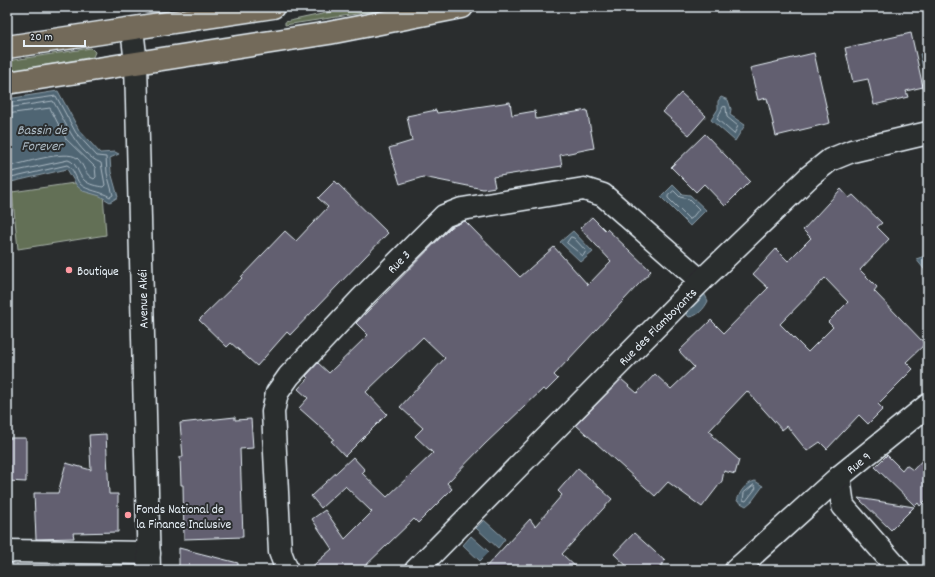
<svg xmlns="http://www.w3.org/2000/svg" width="935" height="577" font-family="Dekko,sans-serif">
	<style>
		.green { fill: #636f56; stroke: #a6b0a7 }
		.water { fill: #4f6573; stroke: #8c9da8 }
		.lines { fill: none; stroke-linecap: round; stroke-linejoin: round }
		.shore { stroke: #abb9c3; stroke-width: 1 }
		.building { fill: #625e6f; stroke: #e8f1f8; fill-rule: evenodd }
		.minor-casing { stroke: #e8f1f8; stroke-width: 25 }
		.secondary-casing { stroke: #e8f1f8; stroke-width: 25 }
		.trunk-casing { stroke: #e8f1f8; stroke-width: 25 }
		.minor { stroke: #2a2d2e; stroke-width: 22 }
		.secondary { stroke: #2a2d2e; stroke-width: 22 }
		.trunk { stroke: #736b5a; stroke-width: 22 }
		.poi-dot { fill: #ff9aa2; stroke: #2a2d2e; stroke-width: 1.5 }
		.labels { text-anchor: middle; stroke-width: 4; stroke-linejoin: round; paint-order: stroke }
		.street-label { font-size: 13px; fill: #e8f1f8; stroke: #2a2d2e }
		.poi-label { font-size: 13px; fill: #e8f1f8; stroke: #2a2d2e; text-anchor: start }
		.water-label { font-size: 14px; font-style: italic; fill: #abb9c3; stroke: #2a2d2e }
	</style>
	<rect width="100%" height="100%" fill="#2a2d2e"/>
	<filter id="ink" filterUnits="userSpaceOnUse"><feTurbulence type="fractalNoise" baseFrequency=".025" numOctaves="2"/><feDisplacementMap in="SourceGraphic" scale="8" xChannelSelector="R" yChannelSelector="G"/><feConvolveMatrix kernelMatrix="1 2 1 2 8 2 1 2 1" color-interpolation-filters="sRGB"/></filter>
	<g filter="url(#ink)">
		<!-- green -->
		<g class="green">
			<polygon points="354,7 402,7 285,25 285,22"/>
			<polygon points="91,48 95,52 93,57 7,72 7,61"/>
			<polygon points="102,179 106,235 18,249 12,192"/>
		</g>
		<!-- water -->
		<g class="water">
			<polygon points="928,52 928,81 926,81 920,54"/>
			<polygon points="58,91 79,130 100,153 115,152 119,154 110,158 111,172 118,197 110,202 100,196 83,191 77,186 67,169 7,183 7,99"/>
			<polygon points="721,97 728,100 731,109 730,115 745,125 735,141 711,120 718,109 718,101"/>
			<polygon points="673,185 682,194 690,195 706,210 690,226 661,197"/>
			<polygon points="573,231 593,252 581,262 560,242"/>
			<polygon points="928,255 928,274 916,259"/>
			<path d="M 704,293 L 708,301 C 704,309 698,316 689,317 L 683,310 Z"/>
			<path d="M 755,481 L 763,486 L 752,501 L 746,506 L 737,501 C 740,491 745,484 755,481 Z"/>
			<polygon points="484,520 505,539 498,548 476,528"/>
			<polygon points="471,536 489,552 480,561 463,545"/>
		</g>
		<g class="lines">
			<!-- shore -->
			<g class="shore">
				<path d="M 7,103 L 56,96 L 76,133 L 97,156 L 106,157 L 107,173 L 113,195 L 110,197 C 101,191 87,191 80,184 C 75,178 74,168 67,165 L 7,179"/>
				<polygon points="726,107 727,117 738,126 734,134 717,119 723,107"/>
				<path d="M 7,108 L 53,101 C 66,123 77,153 101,163 L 105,185 L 103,187 C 97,186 89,185 84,180 C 77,174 78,163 68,160 L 7,173"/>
				<path d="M 7,114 L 50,108 L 66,139 L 95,167 L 96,177 L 94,179 C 84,175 84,164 77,158 C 66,149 21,164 7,167"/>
				<polygon points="674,191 680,197 689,199 699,209 691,219 689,219 668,198 668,196"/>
				<polygon points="571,237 574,238 586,251 583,256 567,243"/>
				<polygon points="754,485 756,488 746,501 743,500 744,493"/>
			</g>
		</g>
		<!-- building -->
		<g class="building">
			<polygon points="911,33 923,87 906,91 908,97 874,105 868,79 853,82 845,48"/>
			<polygon points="814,53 830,123 776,136 767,98 758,100 750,68"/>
			<polygon points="681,93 706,116 689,135 663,112"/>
			<polygon points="510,102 512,115 535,111 536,119 587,110 594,148 560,155 562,166 493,177 495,187 483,189 423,177 400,184 389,148 412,141 407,116 436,110 437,113"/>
			<polygon points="705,134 750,181 725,206 704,184 696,192 671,167"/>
			<polygon points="335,181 388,233 290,335 287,332 257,366 231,343 227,347 199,320 242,278 241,277 285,231 296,241 328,207 318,198"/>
			<path d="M 841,189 L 849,198 L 853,195 L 882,223 L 877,227 L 889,239 L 860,270 L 877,287 L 874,291 L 925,344 L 906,362 L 913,369 L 878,404 L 883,409 L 868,424 L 859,415 L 827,449 L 820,442 L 807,451 L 787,426 L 782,430 L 747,391 L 709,431 L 713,434 L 712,436 L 739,460 L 735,474 L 724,471 L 722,481 L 702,507 L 668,482 L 655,496 L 576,425 L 621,379 L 637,393 L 655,374 L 671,389 L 694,367 L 679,351 L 711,320 L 724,333 L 768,288 L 753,274 L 776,249 L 788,261 L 811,238 L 803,230 ZM 825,278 L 848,302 L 828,322 L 833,327 L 808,352 L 780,324 Z"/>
			<polygon points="592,217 606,231 607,229 651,271 554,375 558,379 546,391 543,389 485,444 447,483 452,489 418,523 414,519 361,570 308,570 332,549 312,519 325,510 345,539 372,512 345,486 321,508 311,496 353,457 365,470 362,473 387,497 433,453 415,436 423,428 400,407 445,358 423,337 366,392 387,414 345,456 331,441 334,439 299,408 308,398 298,389 308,378 306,376 318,363 329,373 368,335 356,323 451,227 465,221 520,277 554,247 588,285 611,261 580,228"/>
			<polygon points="235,417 235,420 251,419 253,448 240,449 243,537 184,539 183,485 181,485 180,457 183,457 180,423"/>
			<polygon points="106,434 109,494 118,494 118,532 73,533 74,538 36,539 34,493 58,493 66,463 91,470 89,435"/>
			<polygon points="7,438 26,438 26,482 7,481"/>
			<polygon points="928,454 928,498 920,506 918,503 915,506 875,467 887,455 902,470 906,465 913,470"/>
			<polygon points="578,468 612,499 562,554 579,570 483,570 530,519 535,526 562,495 558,491"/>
			<polygon points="858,498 914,507 891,530"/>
			<polygon points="634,533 665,561 657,570 631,570 614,554"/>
			<polygon points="179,548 238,563 238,569 179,570"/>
		</g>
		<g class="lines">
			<defs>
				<g id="minor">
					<polyline points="839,477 843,506 899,570"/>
					<polyline points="7,551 149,553"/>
					<polyline points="287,570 280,552 273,412 277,393 289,376 362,298 444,216 462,209 584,189 603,195 701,281"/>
					<polyline points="416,570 701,281 810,176 830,160 852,151 928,133"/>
					<polyline points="736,570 839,477 928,405"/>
				</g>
				<polyline id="secondary" points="132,29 136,63 149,570"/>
				<g id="trunk">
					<polyline points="7,47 273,7"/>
					<polyline points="7,83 329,33 462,7"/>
				</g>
			</defs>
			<!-- minor casing -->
			<use href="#minor" class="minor-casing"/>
			<!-- secondary casing -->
			<use href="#secondary" class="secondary-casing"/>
			<!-- trunk casing -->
			<use href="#trunk" class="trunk-casing"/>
			<!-- minor -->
			<use href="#minor" class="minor"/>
			<!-- secondary -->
			<use href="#secondary" class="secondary"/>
			<!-- trunk -->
			<use href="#trunk" class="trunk"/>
		</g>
	</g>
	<!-- markers -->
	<g class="poi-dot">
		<circle cx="69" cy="270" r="4"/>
		<circle cx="128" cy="515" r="4"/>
	</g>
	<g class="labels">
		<!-- street labels -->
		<g class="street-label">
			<text transform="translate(398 261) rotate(-46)" y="5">Rue 3</text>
			<text transform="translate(142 299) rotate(-91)" y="5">Avenue Akéi</text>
			<text transform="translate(657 326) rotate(-45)" y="5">Rue des Flamboyants</text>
			<text transform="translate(858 462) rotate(-39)" y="5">Rue 9</text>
		</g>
		<!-- poi labels -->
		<g class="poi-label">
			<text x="77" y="275">Boutique</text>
			<text x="136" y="513">Fonds National de<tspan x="136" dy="15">la Finance Inclusive</tspan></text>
		</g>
		<!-- water labels -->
		<g class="water-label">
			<text x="42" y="134">Bassin de<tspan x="42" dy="16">Forever</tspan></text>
		</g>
	</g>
	<!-- margin -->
	<rect width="935" height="577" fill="none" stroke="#2a2d2e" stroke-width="24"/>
	<rect x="12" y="12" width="911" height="553" fill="none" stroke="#e8f1f8" stroke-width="1.5" filter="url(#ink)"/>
	<!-- scale -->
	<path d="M24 40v6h61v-6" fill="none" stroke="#e8f1f8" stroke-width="2"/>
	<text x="30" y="40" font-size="12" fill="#e8f1f8" stroke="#2a2d2e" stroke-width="3" paint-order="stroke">20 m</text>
</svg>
